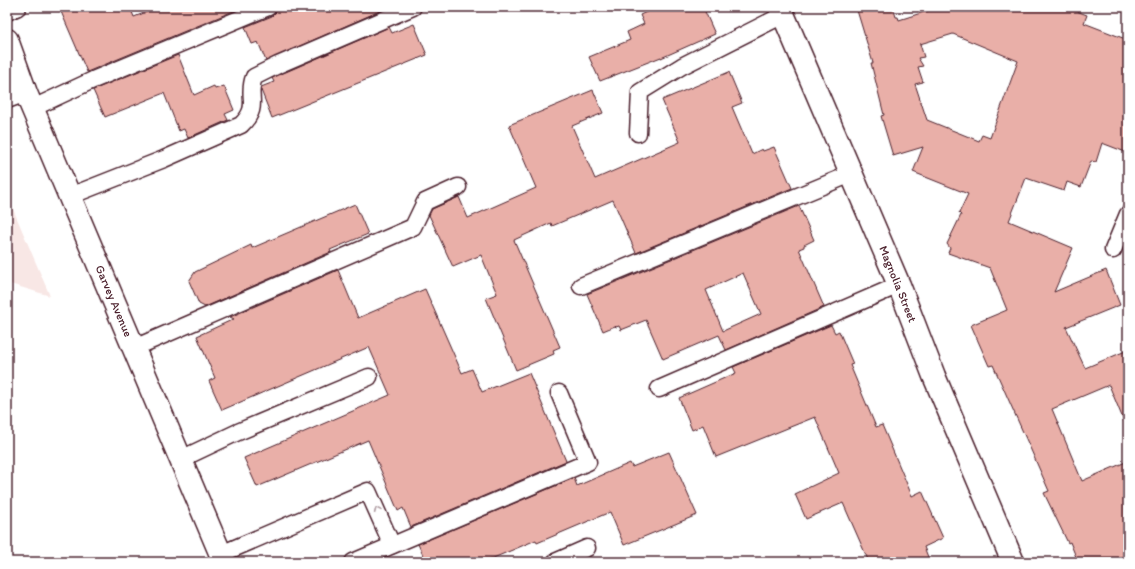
<svg xmlns="http://www.w3.org/2000/svg" width="1135" height="569" font-family="Itim,sans-serif">
	<style>
		.built { fill: #f8e7e5 }
		.building { fill: #e9afa8; stroke: #4a1f2b; fill-rule: evenodd }
		.lines { fill: none; stroke-linecap: round; stroke-linejoin: round }
		.service-casing { stroke: #4a1f2b; stroke-width: 19 }
		.tertiary-casing { stroke: #4a1f2b; stroke-width: 25 }
		.primary-casing { stroke: #4a1f2b; stroke-width: 25 }
		.service { stroke: #fff; stroke-width: 16 }
		.tertiary { stroke: #fff; stroke-width: 22 }
		.primary { stroke: #fff; stroke-width: 22 }
		.oneway { stroke: #ae9aa0 }
		.labels { text-anchor: middle; stroke-width: 3.5; stroke-linejoin: round; paint-order: stroke }
		.street-label { font-size: 12px; fill: #4a1f2b; stroke: #fff }
	</style>
	<rect width="100%" height="100%" fill="#fff"/>
	<filter id="ink" filterUnits="userSpaceOnUse"><feTurbulence type="fractalNoise" baseFrequency=".025" numOctaves="2"/><feDisplacementMap in="SourceGraphic" scale="8" xChannelSelector="R" yChannelSelector="G"/><feConvolveMatrix kernelMatrix="1 2 1 2 8 2 1 2 1" color-interpolation-filters="sRGB"/></filter>
	<g filter="url(#ink)">
		<!-- built -->
		<polygon class="built" points="7,195 50,296 7,283"/>
		<!-- building -->
		<g class="building">
			<polygon points="59,7 130,7 134,17 159,7 243,7 87,72"/>
			<polygon points="277,7 381,7 382,10 266,61 258,42 252,44 245,27 272,16 276,12"/>
			<polygon points="657,7 703,7 715,34 661,58 661,57 600,81 589,57 630,40 627,32 644,24 640,15"/>
			<path d="M 856,7 L 893,7 L 896,17 L 898,17 L 899,20 L 940,7 L 1066,7 L 1087,15 L 1084,23 L 1128,40 L 1128,153 L 1102,143 L 1096,162 L 1091,161 L 1081,187 L 1067,182 L 1064,191 L 1026,178 L 1009,221 L 1073,248 L 1054,292 L 1106,270 L 1120,305 L 1066,327 L 1085,368 L 1128,350 L 1128,431 L 1109,385 L 1052,409 L 1082,481 L 1128,461 L 1128,562 L 1078,562 L 1070,542 L 1068,543 L 1044,493 L 1049,491 L 1031,450 L 993,365 L 989,366 L 971,325 L 1007,310 L 990,268 L 948,253 L 950,248 L 947,244 L 961,215 L 959,213 L 968,194 L 913,172 L 923,147 L 893,156 L 881,116 L 884,115 L 871,63 L 873,63 ZM 953,34 L 1018,61 L 990,138 L 982,135 L 979,141 L 927,120 L 915,84 L 923,82 L 918,67 L 923,66 L 918,58 L 924,57 L 920,44 Z"/>
			<polygon points="414,24 427,55 272,118 261,90 261,87 274,82 272,78 389,27 392,33"/>
			<polygon points="178,55 194,95 214,86 215,89 224,86 234,110 225,114 228,120 188,138 184,129 179,131 164,93 105,117 93,90"/>
			<polygon points="729,72 742,103 732,107 752,154 762,149 763,151 774,147 792,188 636,253 613,200 552,226 551,223 514,240 560,347 553,350 554,354 516,370 486,298 497,294 481,255 453,267 429,215 432,209 459,197 468,218 536,188 509,125 593,90 603,113 572,126 595,179 680,142 662,100"/>
			<polygon points="355,204 368,234 330,250 331,252 205,307 199,304 189,281 195,272 251,245 252,248"/>
			<path d="M 799,206 L 814,240 L 804,245 L 804,247 L 799,249 L 824,307 L 726,350 L 719,335 L 663,359 L 646,320 L 621,330 L 619,326 L 616,327 L 615,326 L 603,331 L 587,294 ZM 743,273 L 761,314 L 723,331 L 706,290 Z"/>
			<polygon points="338,270 358,318 425,289 462,373 472,369 482,392 529,373 566,461 411,527 403,508 398,511 368,440 257,487 244,458 390,395 369,347 222,410 209,381 215,378 197,336 234,319 230,317"/>
			<polygon points="831,325 835,333 839,331 853,364 850,365 876,427 882,425 912,496 922,491 943,538 924,547 930,562 869,562 843,503 806,519 795,494 839,473 815,417 716,457 703,425 692,430 679,398 736,373 733,367"/>
			<polygon points="669,452 697,515 624,545 610,512 537,543 536,540 484,562 426,562 418,544 574,478 577,486 630,463 632,467"/>
		</g>
		<g class="lines">
			<defs>
				<g id="service">
					<polyline points="7,12 18,7"/>
					<polyline points="7,100 26,93"/>
					<polyline points="33,108 93,80 268,7"/>
					<polyline points="638,133 640,92 682,66 783,15"/>
					<path d="M 70,196 L 164,159 L 241,125 C 261,106 246,97 254,77 L 278,65 L 413,7"/>
					<polyline points="1113,250 1128,214"/>
					<polyline points="581,286 851,174"/>
					<polyline points="134,348 413,227 425,202 458,187"/>
					<polyline points="659,389 899,285"/>
					<polyline points="181,459 238,432 369,377"/>
					<polyline points="221,554 368,491 392,545"/>
					<polyline points="353,562 588,462 559,393"/>
					<polyline points="555,562 587,548"/>
				</g>
				<polyline id="tertiary" points="780,7 899,285 934,376 1013,562"/>
				<polyline id="primary" points="7,40 26,93 224,562"/>
			</defs>
			<!-- service casing -->
			<use href="#service" class="service-casing"/>
			<!-- tertiary casing -->
			<use href="#tertiary" class="tertiary-casing"/>
			<!-- primary casing -->
			<use href="#primary" class="primary-casing"/>
			<!-- service -->
			<use href="#service" class="service"/>
			<!-- tertiary -->
			<use href="#tertiary" class="tertiary"/>
			<!-- primary -->
			<use href="#primary" class="primary"/>
		</g>
		<!-- one-way arrows -->
		<defs><path id="oneway-chevron" d="M-2-3.5L2.5 0L-2 3.5" fill="none" stroke-width="1.6" stroke-linecap="round" stroke-linejoin="round"/></defs>
		<use class="oneway" href="#oneway-chevron" transform="translate(377 510) rotate(-114)"/>
	</g>
	<g class="labels">
		<!-- street labels -->
		<g class="street-label">
			<text transform="translate(898 284) rotate(68)" y="4">Magnolia Street</text>
			<text transform="translate(114 301) rotate(67)" y="4">Garvey Avenue</text>
		</g>
	</g>
	<!-- margin -->
	<rect width="1135" height="569" fill="none" stroke="#fff" stroke-width="24"/>
	<rect x="12" y="12" width="1111" height="545" fill="none" stroke="#4a1f2b" stroke-width="1.5" filter="url(#ink)"/>
</svg>
